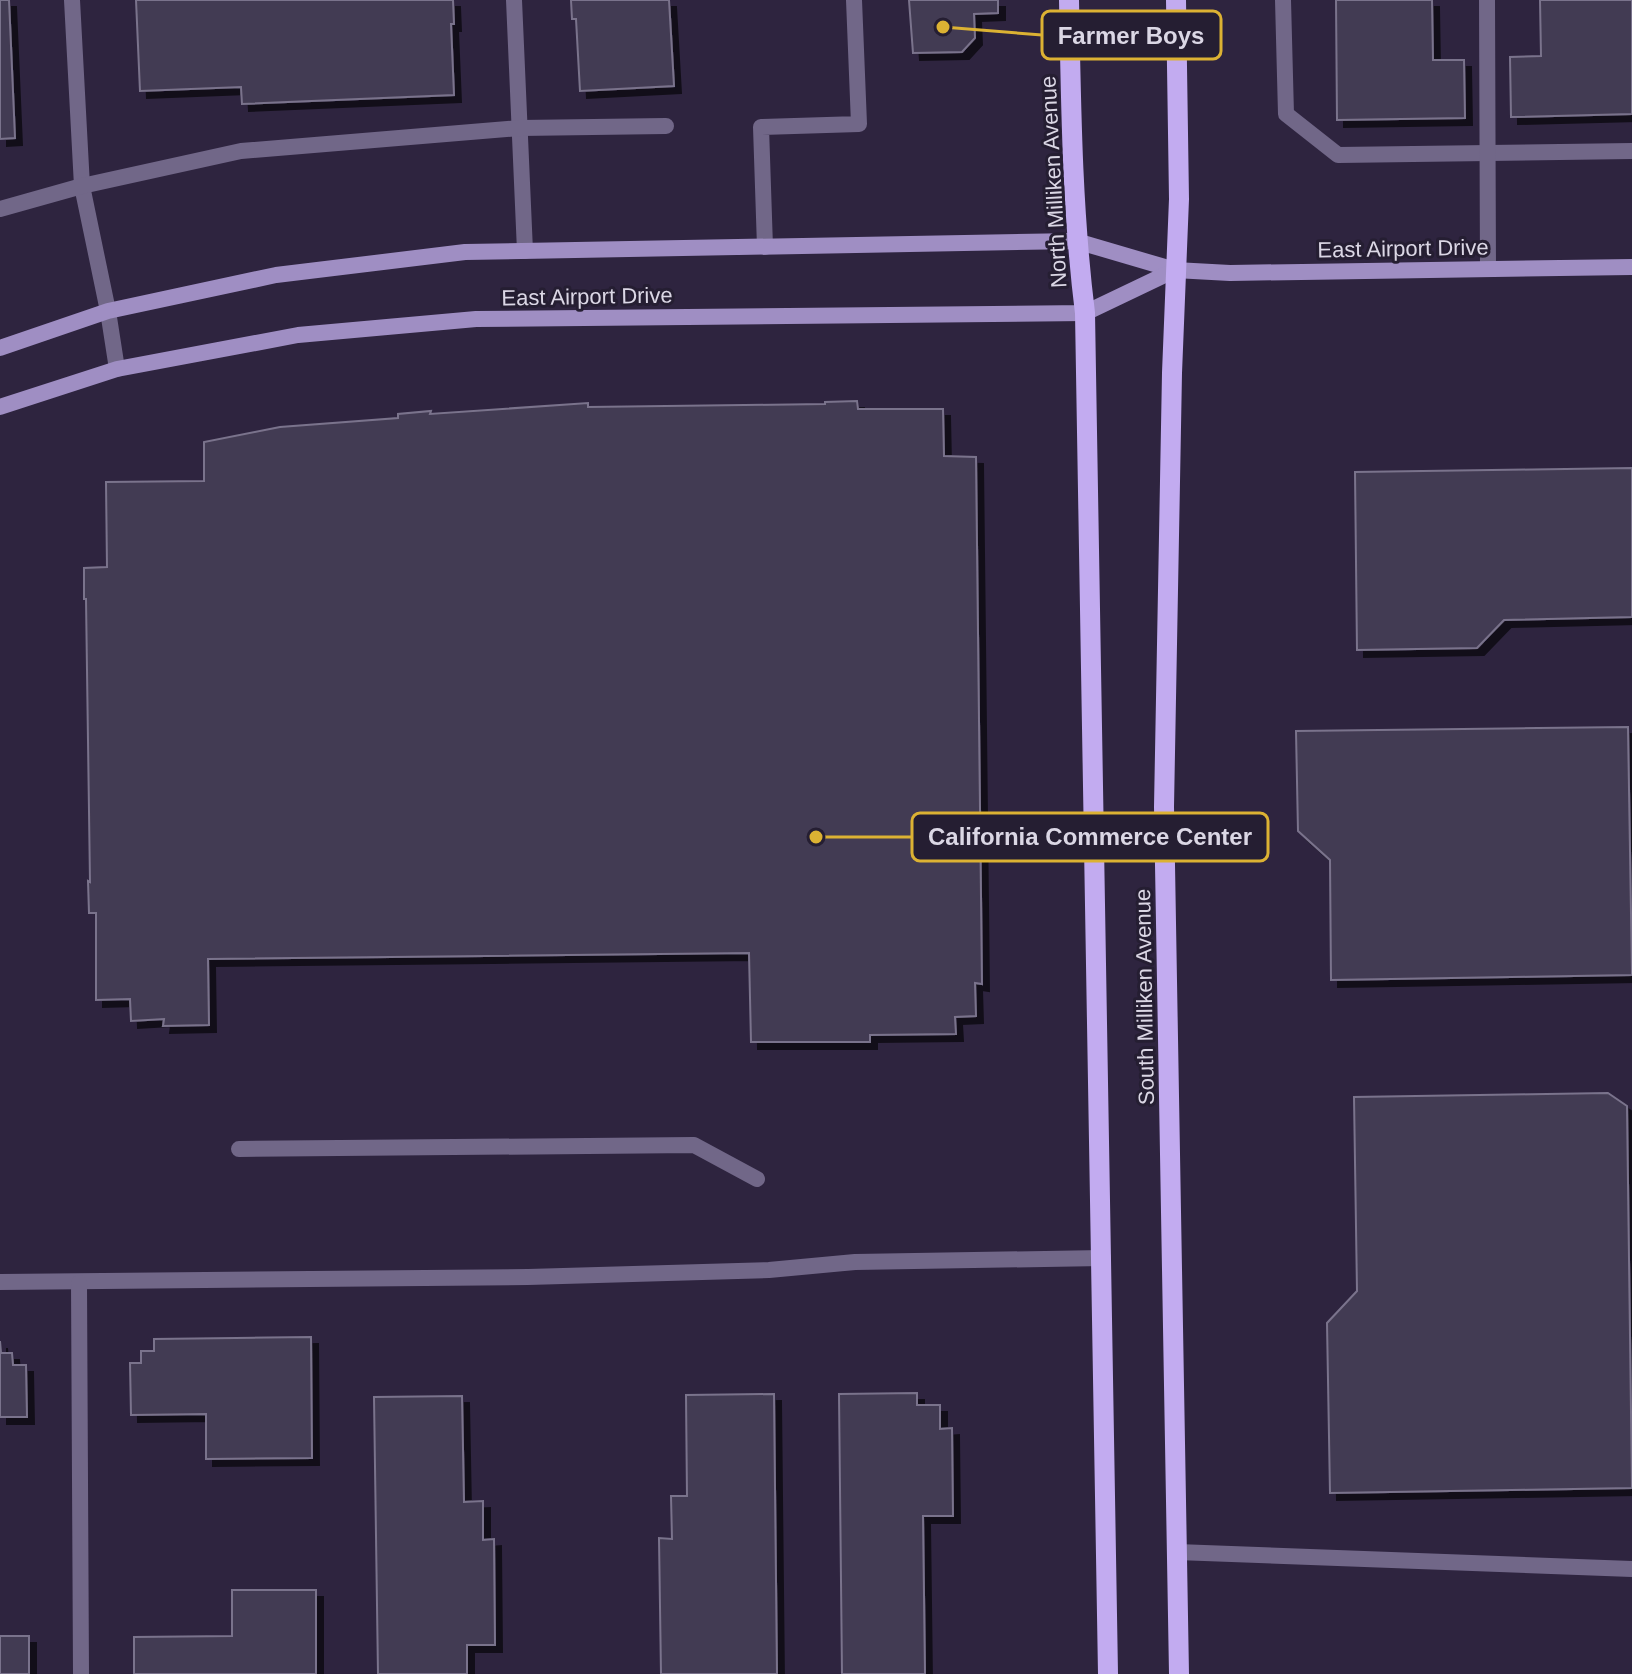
<svg xmlns="http://www.w3.org/2000/svg" width="1632" height="1674" font-family="Helvetica,sans-serif">
	<style>
		.built { fill: #2e243f }
		.building { fill: #433b52; stroke: #7a738c; stroke-width: 2; filter: url(#shadow) }
		.lines { fill: none; stroke-linecap: round; stroke-linejoin: round }
		.lane { stroke: #716788; stroke-width: 16 }
		.street { stroke: #716788; stroke-width: 16 }
		.secondary { stroke: #9f8ec3; stroke-width: 16 }
		.primary { stroke: #c2abf0; stroke-width: 20 }
		.labels { text-anchor: middle; stroke-width: 6; stroke-linejoin: round; paint-order: stroke }
		.street-label { font-size: 22px; fill: #dbd7e5; stroke: #251e32 }
		.leader { fill: none; stroke: #dcb233; stroke-width: 3 }
		.callout-dot { fill: #dcb233; stroke: #251e32; stroke-width: 3 }
		.callout { fill: #251e32; stroke: #dcb233; stroke-width: 3 }
		.callout-label { font-size: 24px; text-anchor: middle; font-weight: bold; fill: #dbd7e5 }
	</style>
	<defs>
		<filter id="shadow"><feDropShadow dx="7" dy="7" stdDeviation="0" flood-color="#0009"/></filter>
	</defs>
	<rect width="100%" height="100%" fill="#251e32"/>
	<!-- built -->
	<rect class="built" x="0" y="0" width="1632" height="1674"/>
	<!-- building -->
	<g class="building">
		<polygon points="0,0 9,0 15,138 0,139"/>
		<polygon points="136,0 453,0 454,24 451,24 454,95 242,104 241,87 140,91"/>
		<polygon points="571,0 669,0 674,86 580,91 576,19 572,19"/>
		<polygon points="909,0 998,0 998,13 974,14 975,38 962,52 913,53"/>
		<polygon points="1336,0 1432,0 1433,60 1464,60 1465,118 1337,120"/>
		<polygon points="1540,0 1632,0 1632,114 1511,117 1510,57 1541,56"/>
		<polygon points="857,401 858,409 943,409 944,456 976,457 982,984 975,983 976,1016 955,1017 956,1034 870,1035 870,1042 751,1042 749,953 208,959 209,1025 163,1026 164,1019 131,1021 130,999 96,1000 96,913 89,913 88,881 90,882 86,599 84,599 84,568 107,567 106,482 204,481 204,442 280,427 398,418 398,414 431,411 430,414 588,403 588,407 825,404 825,402"/>
		<polygon points="1632,468 1632,617 1504,620 1477,648 1357,650 1355,472"/>
		<polygon points="1628,727 1632,975 1331,980 1330,860 1298,831 1296,731"/>
		<polygon points="1608,1093 1627,1106 1632,1488 1330,1493 1327,1323 1357,1291 1354,1097"/>
		<polygon points="311,1337 312,1458 206,1459 206,1414 131,1415 130,1363 141,1363 141,1351 154,1351 154,1339"/>
		<polygon points="0,1341 1,1353 12,1353 13,1365 26,1365 27,1417 0,1417"/>
		<polygon points="917,1393 917,1405 940,1405 940,1429 952,1428 953,1516 923,1516 925,1674 842,1674 839,1394"/>
		<polygon points="774,1394 777,1674 661,1674 659,1538 672,1539 671,1496 687,1496 686,1395"/>
		<polygon points="462,1396 464,1502 483,1501 483,1540 494,1539 495,1645 467,1645 467,1674 378,1674 374,1397"/>
		<polygon points="232,1590 316,1590 316,1674 134,1674 134,1637 232,1636"/>
		<rect x="0" y="1636" width="29" height="38"/>
	</g>
	<g class="lines">
		<!-- lane -->
		<g class="lane">
			<polyline points="72,0 82,186 108,311"/>
			<polyline points="514,0 525,251"/>
			<polyline points="1283,0 1286,114 1338,155 1632,151"/>
			<polyline points="1487,0 1488,269"/>
			<polyline points="0,209 82,186 241,151 520,128 666,126"/>
			<polyline points="765,247 761,127 859,124 854,0"/>
			<polyline points="239,1149 694,1145 757,1179"/>
			<polyline points="0,1282 528,1277 769,1270 855,1262 1103,1258"/>
			<polyline points="79,1283 81,1674"/>
			<polyline points="1177,1552 1632,1569"/>
		</g>
		<!-- street -->
		<polyline class="street" points="108,311 117,369"/>
		<!-- secondary -->
		<g class="secondary">
			<polyline points="0,348 108,311 276,275 465,252 1076,241 1175,270 1230,273 1632,267"/>
			<polyline points="0,407 117,369 298,335 476,319 1085,313 1175,270"/>
		</g>
		<!-- primary -->
		<g class="primary">
			<path d="M 1069,0 C 1071,105 1072,209 1085,313 L 1108,1674"/>
			<polyline points="1176,0 1179,199 1172,373 1164,807 1179,1674"/>
		</g>
	</g>
	<g class="labels">
		<!-- street labels -->
		<g class="street-label">
			<text transform="translate(1053 182) rotate(-93)" y="8">North Milliken Avenue</text>
			<text transform="translate(1403 248) rotate(-1)" y="8">East Airport Drive</text>
			<text transform="translate(587 296) rotate(-1)" y="8">East Airport Drive</text>
			<text transform="translate(1144 997) rotate(-91)" y="8">South Milliken Avenue</text>
		</g>
	</g>
	<!-- callouts -->
	<path class="leader" d="M943 27L1042 35M816 837L912 837"/>
	<g class="callout-dot">
		<circle cx="943" cy="27" r="8"/>
		<circle cx="816" cy="837" r="8"/>
	</g>
	<g class="callout">
		<rect x="1042" y="11" width="179" height="48" rx="8"/>
		<rect x="912" y="813" width="356" height="48" rx="8"/>
	</g>
	<g class="callout-label">
		<text x="1131" y="44">Farmer Boys</text>
		<text x="1090" y="845">California Commerce Center</text>
	</g>
</svg>
